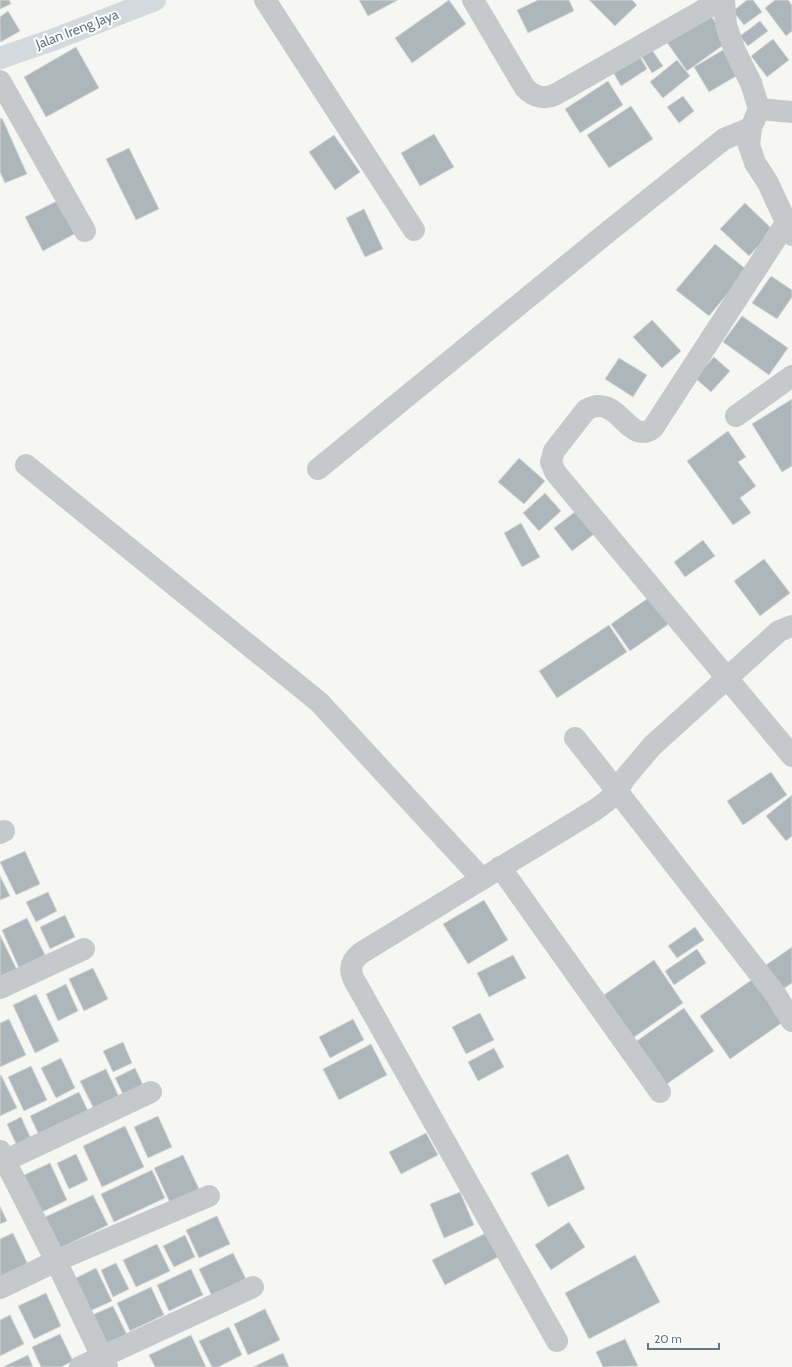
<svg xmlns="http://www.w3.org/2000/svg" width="792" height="1367" font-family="Cabin,sans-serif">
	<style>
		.building { fill: #adb6bb; stroke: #d7d7d5 }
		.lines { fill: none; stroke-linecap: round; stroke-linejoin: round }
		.street { stroke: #c5c9cc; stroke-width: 22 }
		.secondary { stroke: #d3d9dd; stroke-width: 22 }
		.labels { text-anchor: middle; stroke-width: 4; stroke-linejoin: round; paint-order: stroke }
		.street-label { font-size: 14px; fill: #627686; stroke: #fff }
	</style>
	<rect width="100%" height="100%" fill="#f6f6f2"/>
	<!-- building -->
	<g class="building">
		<polygon points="0,0 9,0 11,4 0,9"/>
		<polygon points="359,0 398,0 368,16"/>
		<polygon points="449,0 466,24 412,63 395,38"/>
		<polygon points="538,0 569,0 574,11 528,33 517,10"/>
		<polygon points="589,0 632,0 637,5 615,26"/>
		<polygon points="747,0 753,0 762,12 744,25 733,11"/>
		<polygon points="775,0 788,0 792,5 792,31 786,36 765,8"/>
		<polygon points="8,11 20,31 1,42 0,40 0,17"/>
		<polygon points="708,12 729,41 687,71 666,41"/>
		<polygon points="760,21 768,31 748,46 740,36"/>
		<polygon points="773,39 789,60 767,77 751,56"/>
		<polygon points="76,47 99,88 46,117 24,77"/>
		<polygon points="652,50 663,66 652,73 642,57"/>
		<polygon points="723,50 738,75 709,92 694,67"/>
		<polygon points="639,55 647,69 621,86 613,72"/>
		<polygon points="677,60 690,76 663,98 650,82"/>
		<polygon points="608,81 623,105 580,133 565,109"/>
		<polygon points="683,96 694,111 679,123 667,107"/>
		<polygon points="631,106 653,139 609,168 587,135"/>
		<polygon points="2,118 27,174 5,183 0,172 0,119"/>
		<polygon points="434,134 454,167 420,186 401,153"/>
		<polygon points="334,135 360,172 335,190 309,152"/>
		<polygon points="129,148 159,209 136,220 106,159"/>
		<polygon points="59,200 76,233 43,251 25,217"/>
		<polygon points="745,203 773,230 749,256 720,229"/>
		<polygon points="364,209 383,249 365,257 346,218"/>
		<polygon points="715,244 747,270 709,316 676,290"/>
		<polygon points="771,276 792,290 792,297 777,319 752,303"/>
		<polygon points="742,316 788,348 769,375 723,342"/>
		<polygon points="652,320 681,351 662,368 633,337"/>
		<polygon points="714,357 730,371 711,392 695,378"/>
		<polygon points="619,358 647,375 633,397 605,379"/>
		<polygon points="792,399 792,466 782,472 752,424"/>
		<polygon points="728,431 746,457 738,462 756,486 740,498 751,513 733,525 687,461"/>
		<polygon points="519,458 545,481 524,504 498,482"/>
		<polygon points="545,493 561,511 539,531 523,513"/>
		<polygon points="580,508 598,531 572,551 554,528"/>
		<polygon points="521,523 540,557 522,567 504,533"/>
		<polygon points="703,540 715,556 685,577 674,562"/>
		<polygon points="764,559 790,593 760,616 734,581"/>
		<polygon points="654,594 673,621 630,651 611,624"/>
		<polygon points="609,625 627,652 557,698 539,671"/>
		<polygon points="771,772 787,795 743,825 727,801"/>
		<polygon points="792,795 792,836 786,841 766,816"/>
		<polygon points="25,851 40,884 16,895 0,862"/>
		<polygon points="0,876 10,896 0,900"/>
		<polygon points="48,892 57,911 36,922 26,902"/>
		<polygon points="484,900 508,940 468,964 443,924"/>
		<polygon points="65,915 75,937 50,949 40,927"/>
		<polygon points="27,918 45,955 19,968 2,930"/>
		<polygon points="695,927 704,940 677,958 668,946"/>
		<polygon points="0,935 17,970 0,979"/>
		<polygon points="792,947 792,983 783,989 766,965"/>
		<polygon points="697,949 706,963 674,985 665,971"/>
		<polygon points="513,955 526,978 489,997 477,973"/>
		<polygon points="654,960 683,1003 630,1040 601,997"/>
		<polygon points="93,968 108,999 84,1011 69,979"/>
		<polygon points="753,979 783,1022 730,1059 700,1016"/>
		<polygon points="66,984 78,1011 58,1021 46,994"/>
		<polygon points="36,994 59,1041 35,1053 13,1005"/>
		<polygon points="684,1008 714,1051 661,1088 631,1045"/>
		<polygon points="480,1013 494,1040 466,1054 452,1027"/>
		<polygon points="9,1019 26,1055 0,1067 0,1023"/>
		<polygon points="353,1019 364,1040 330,1058 319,1037"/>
		<polygon points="123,1042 132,1063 113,1072 103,1051"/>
		<polygon points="371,1044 387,1075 339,1100 323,1069"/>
		<polygon points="494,1048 504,1067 478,1081 468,1062"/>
		<polygon points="61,1058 75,1088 56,1098 41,1068"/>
		<polygon points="31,1066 47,1100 24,1111 8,1077"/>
		<polygon points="135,1068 143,1085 123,1094 115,1078"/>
		<polygon points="106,1069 120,1099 95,1111 80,1081"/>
		<polygon points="1,1075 17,1108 0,1116 0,1076"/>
		<polygon points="79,1092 88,1111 39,1135 30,1116"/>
		<polygon points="158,1116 172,1147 148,1158 134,1127"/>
		<polygon points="21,1117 32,1141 18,1148 7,1124"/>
		<polygon points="125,1126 144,1167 102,1187 83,1146"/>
		<polygon points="426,1133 438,1155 401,1174 389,1152"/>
		<polygon points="76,1154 88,1180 69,1189 57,1163"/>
		<polygon points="568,1154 585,1189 548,1207 531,1173"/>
		<polygon points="183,1155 201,1193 172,1207 154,1168"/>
		<polygon points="50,1163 67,1200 40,1213 22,1176"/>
		<polygon points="152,1170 165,1198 114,1222 101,1194"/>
		<polygon points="460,1192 474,1225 444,1238 430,1204"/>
		<polygon points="93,1195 108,1225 58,1249 43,1218"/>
		<polygon points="0,1206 7,1221 0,1224"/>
		<polygon points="217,1216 230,1244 199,1258 186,1230"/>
		<polygon points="569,1222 585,1247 551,1270 535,1245"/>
		<polygon points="488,1232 500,1256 445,1285 432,1260"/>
		<polygon points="13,1233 30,1269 0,1277 0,1239"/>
		<polygon points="185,1235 195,1257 174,1267 163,1246"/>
		<polygon points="157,1244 170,1271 136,1287 123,1260"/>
		<polygon points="233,1253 247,1281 213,1298 199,1269"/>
		<polygon points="635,1255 660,1302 589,1339 565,1293"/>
		<polygon points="116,1263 129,1289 113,1297 101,1270"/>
		<polygon points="96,1268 112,1301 90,1311 74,1279"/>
		<polygon points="191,1269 203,1295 169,1311 157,1285"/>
		<polygon points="151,1287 164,1315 130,1331 117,1303"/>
		<polygon points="46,1293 61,1326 34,1339 18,1306"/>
		<polygon points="113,1306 127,1335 104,1346 90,1316"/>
		<polygon points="265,1309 280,1340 248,1355 234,1324"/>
		<polygon points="10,1315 24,1344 0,1356 0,1320"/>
		<polygon points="229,1327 242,1355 218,1367 212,1367 199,1341"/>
		<polygon points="60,1334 73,1361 61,1367 41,1367 32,1347"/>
		<polygon points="191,1335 206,1367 155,1367 149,1355"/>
		<polygon points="625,1339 638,1366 603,1367 596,1352"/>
		<polygon points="283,1353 289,1367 253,1367"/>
		<polygon points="28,1355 33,1367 3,1367"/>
	</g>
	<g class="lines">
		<!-- street -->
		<g class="street">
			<polyline points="265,0 414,230"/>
			<path d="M 473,0 L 525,88 C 535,98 546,100 558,93 L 721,0"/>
			<polyline points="724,0 726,25 735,51 751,83 759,109 751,128 749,145 755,163 768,183 792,235"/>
			<polyline points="0,81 85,231"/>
			<polyline points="759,109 792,112"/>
			<path d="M 786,223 L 653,428 C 628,447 618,391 586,410 L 554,451 L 551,462 L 555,472 L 792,756"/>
			<polyline points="736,416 792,376"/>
			<polyline points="26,465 319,702 482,879"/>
			<polyline points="318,469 603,236 724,139 751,128"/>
			<polyline points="575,738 617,791 776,995 792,1021"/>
			<polyline points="0,833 4,831"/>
			<polyline points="500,867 660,1092"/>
			<polyline points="0,988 84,949"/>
			<polyline points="0,1151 56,1261 107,1367"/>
			<polyline points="0,1163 151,1092"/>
			<polyline points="0,1288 56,1261 209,1196"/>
			<path d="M 557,1341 L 353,978 C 349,968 352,960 361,953 L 595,810 L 607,801 L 617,791 L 625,778 L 652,746 L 779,631 L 792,626"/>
			<polyline points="80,1367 253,1287"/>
		</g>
		<!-- secondary -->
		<polyline class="secondary" points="0,58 55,39 155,0"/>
	</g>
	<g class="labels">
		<!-- street labels -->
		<g class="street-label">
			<text transform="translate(77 29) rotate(-21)" y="5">Jalan Ireng Jaya</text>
		</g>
	</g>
	<!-- scale -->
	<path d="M648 1343v6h71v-6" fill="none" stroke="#627686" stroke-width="2"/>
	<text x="654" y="1343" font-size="12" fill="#627686" stroke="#ffffff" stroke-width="3" paint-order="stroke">20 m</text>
</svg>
